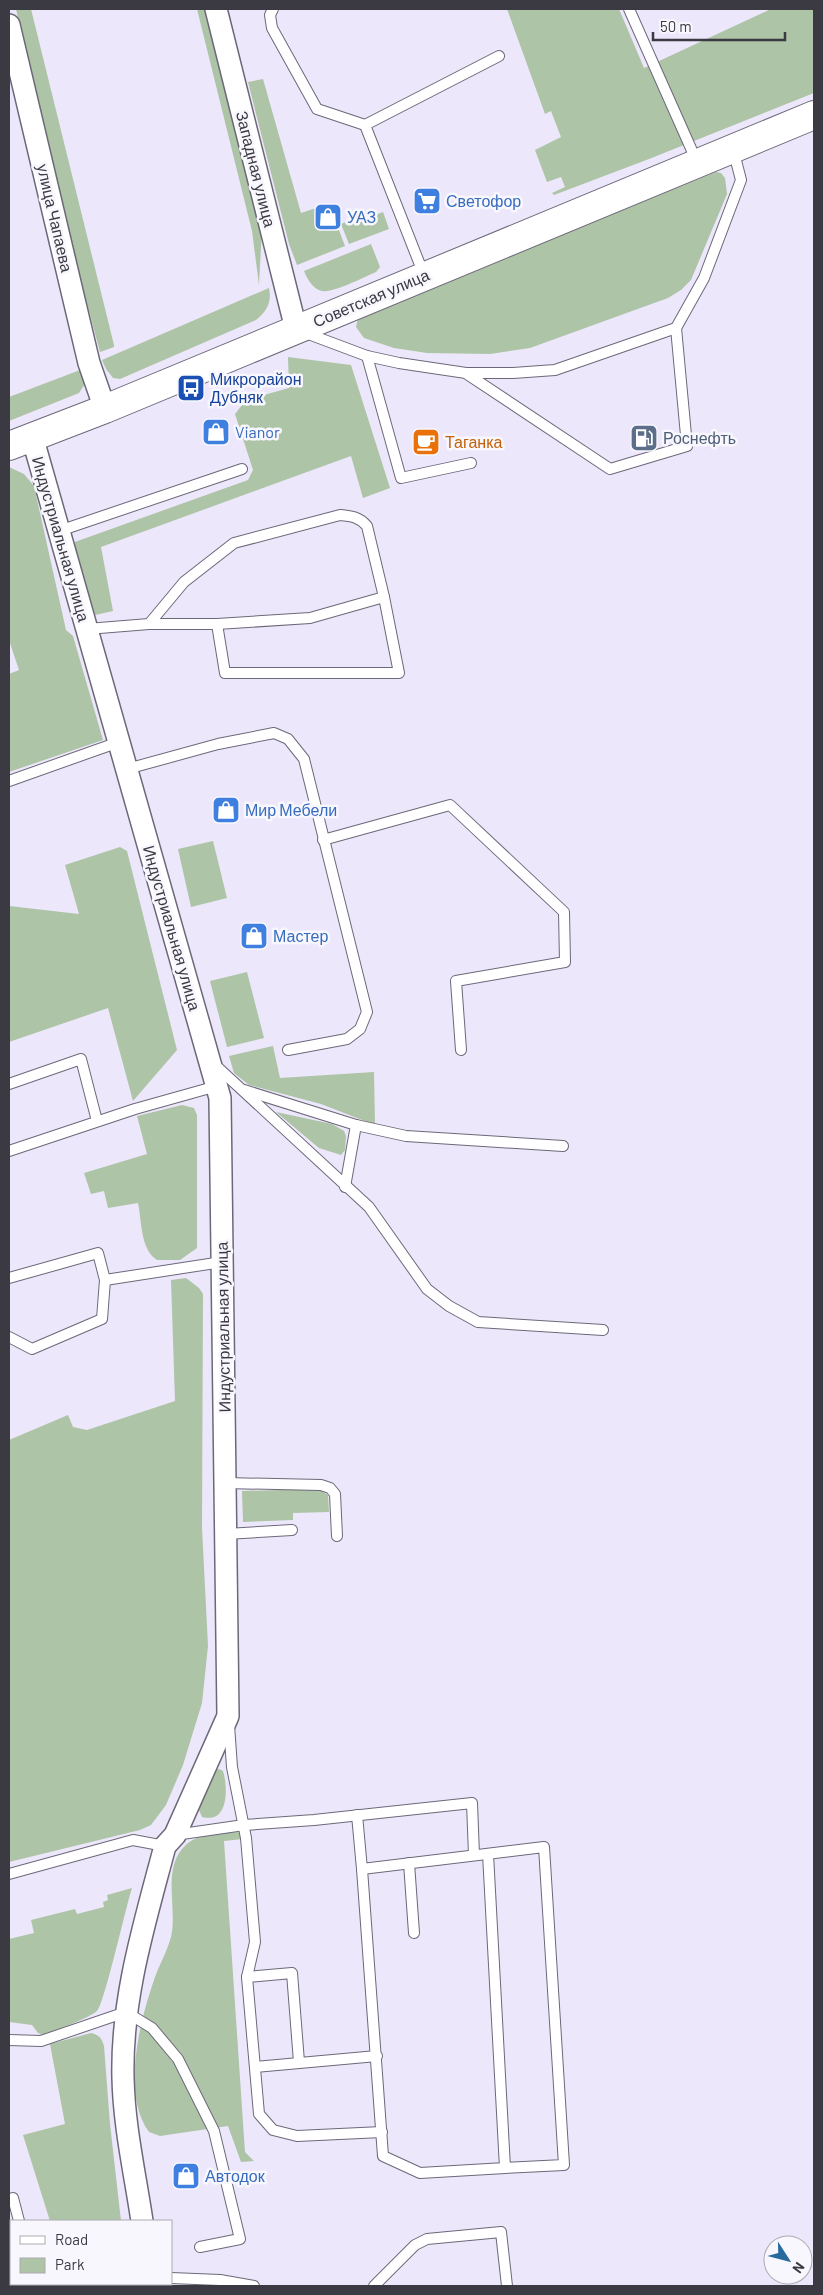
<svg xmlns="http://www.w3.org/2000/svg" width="823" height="2295" font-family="Barlow,sans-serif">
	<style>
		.green { fill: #adc4a6 }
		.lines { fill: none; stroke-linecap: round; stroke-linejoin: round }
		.service-casing { stroke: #6d6879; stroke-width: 12 }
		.minor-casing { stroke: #6d6879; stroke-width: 24 }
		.primary-casing { stroke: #6d6879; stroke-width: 30 }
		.service { stroke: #fff; stroke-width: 10 }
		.minor { stroke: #fff; stroke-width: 21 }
		.primary { stroke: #fff; stroke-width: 28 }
		.labels { text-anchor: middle; stroke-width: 5; stroke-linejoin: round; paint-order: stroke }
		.street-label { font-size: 16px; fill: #3b3941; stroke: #f9f7fe }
		.shop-label { font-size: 16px; fill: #366cbe; stroke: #f9f7fe; text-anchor: start }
		.transit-label { font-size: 16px; fill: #164399; stroke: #f9f7fe; text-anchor: start }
		.service-label { font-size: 16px; fill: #4e5e75; stroke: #f9f7fe; text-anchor: start }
		.food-label { font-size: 16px; fill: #c56008; stroke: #f9f7fe; text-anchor: start }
	</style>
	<rect width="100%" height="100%" fill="#ede7fb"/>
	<!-- green -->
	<g class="green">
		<polygon points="16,9 31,9 114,345 114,347 100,352 68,233"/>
		<polygon points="197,9 207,9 222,77 262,228 259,285 252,231"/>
		<polygon points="507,9 619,9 644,68 771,9 814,9 814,93 649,159 554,195 552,193 565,187 561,177 547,182 535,150 561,137 551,111 545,114"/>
		<polygon points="263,79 301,213 316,208 325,230 337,225 345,246 297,265 289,244 248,82"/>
		<polygon points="716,172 721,173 725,178 727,194 691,280 681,290 668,298 530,348 490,354 427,353 394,348 364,338 356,327 358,318 373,311"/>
		<polygon points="383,212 389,229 349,244 341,224 358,217 360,221"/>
		<path d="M 371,244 L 380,267 L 376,272 C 364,277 334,293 322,291 C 313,289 307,279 304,271 Z"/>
		<path d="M 269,288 C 272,302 267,311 256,320 L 120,379 L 113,378 L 106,369 L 102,360 Z"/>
		<polygon points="288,357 351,365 390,488 363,498 351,456 101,547 113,611 95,615 72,543 248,480 253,470 235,414 246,400 289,388"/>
		<polygon points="88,367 88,379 79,393 9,421 9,397"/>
		<polygon points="9,467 24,474 34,486 66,630 73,636 103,740 9,772 9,674 19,670 9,640"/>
		<polygon points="213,841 227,898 191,907 178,849"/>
		<polygon points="120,847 127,851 177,1050 133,1101 108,1008 9,1042 9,906 79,914 65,865"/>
		<polygon points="247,972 264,1038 227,1047 210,981"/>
		<polygon points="273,1046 280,1078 374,1072 375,1125 321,1104 249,1085 234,1073 229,1056"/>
		<path d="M 182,1105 L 194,1108 L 197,1115 L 197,1248 L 180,1260 L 157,1260 C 140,1249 142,1221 138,1203 L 108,1208 L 104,1191 L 91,1194 L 84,1173 L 147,1154 L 137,1116 Z"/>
		<polygon points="276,1112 332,1124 344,1131 346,1136 345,1150 341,1155 319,1148"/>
		<polygon points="186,1278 199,1288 203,1294 202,1528 208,1646 202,1703 183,1765 166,1805 151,1825 140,1830 9,1862 9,1440 68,1415 73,1427 87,1430 175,1401 171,1280"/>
		<polygon points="310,1489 320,1490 328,1495 329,1512 293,1513 293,1520 243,1522 242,1491"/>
		<path d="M 219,1769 L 223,1771 C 228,1787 229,1824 202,1817 L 198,1808 L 215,1770 Z"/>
		<path d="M 240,1832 L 243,1839 L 224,1841 L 245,2152 L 254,2161 L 241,2162 L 228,2126 L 160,2136 L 149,2132 C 121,2093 140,2021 154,1980 C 159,1965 167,1952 171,1937 C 178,1907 160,1866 188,1843 C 201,1833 225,1833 240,1832 Z"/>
		<path d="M 132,1888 C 126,1906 104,2005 97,2011 C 89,2018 54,2031 43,2035 L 38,2033 L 32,2025 L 9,2022 L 9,1939 L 34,1933 L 31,1920 L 75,1909 L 77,1914 L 104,1907 L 103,1902 L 108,1900 L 107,1895 Z"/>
		<path d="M 91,2033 C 99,2035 102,2038 104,2046 L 110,2124 L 121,2221 L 50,2221 L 23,2135 L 65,2124 L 50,2044 Z"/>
	</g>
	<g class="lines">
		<defs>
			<g id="service">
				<polyline points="273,9 270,15 272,28 317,109 365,125"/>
				<polyline points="629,9 697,162"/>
				<polyline points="424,275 365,125 499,56"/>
				<polyline points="303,332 367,356 399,363 466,373 513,373 555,370 676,328 704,278 741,180 733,149"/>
				<polyline points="367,356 401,478 471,463"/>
				<polyline points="467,374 610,469 687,446 676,328"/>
				<polyline points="59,531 242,469"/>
				<polyline points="217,624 225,673 399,673 384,597"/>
				<path d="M 87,629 L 149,624 L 217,624 L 310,618 L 384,597 L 367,526 C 359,517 352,516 340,515 L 234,543 L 184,582 L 149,624"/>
				<polyline points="127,769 218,744 274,733 288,739 304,759 367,1012 360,1029 347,1039 288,1050"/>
				<polyline points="9,781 119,742"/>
				<polyline points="323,840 450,805 564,912 565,962 456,981 461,1050"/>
				<polyline points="214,1064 369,1207 427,1289 449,1306 478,1322 603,1330"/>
				<polyline points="9,1084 81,1059 97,1121"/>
				<polyline points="244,1090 356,1125 406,1136 563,1146"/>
				<polyline points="9,1151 135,1109 217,1086"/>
				<polyline points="345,1187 356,1125"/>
				<polyline points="9,1278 98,1253 105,1280 102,1319 32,1349 9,1337"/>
				<polyline points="105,1280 222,1262"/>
				<polyline points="225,1483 321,1485 330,1488 335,1494 337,1536"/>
				<polyline points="226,1534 292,1530"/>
				<polyline points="229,1725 232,1767 246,1838 255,1942 247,1977 259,2114 273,2130 297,2136 382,2132"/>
				<polyline points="357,1815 362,1869"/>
				<polyline points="175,1835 244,1825 314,1820 472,1803 474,1855"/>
				<polyline points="488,1854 505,2168 420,2173 383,2156 362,1869 544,1847 564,2165 505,2168"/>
				<polyline points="409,1863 414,1933"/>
				<polyline points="9,1874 133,1840 165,1846"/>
				<polyline points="247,1977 292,1973 299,2062"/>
				<polyline points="9,2040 41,2041 126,2012 152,2028 178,2059 214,2131 240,2239 200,2247"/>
				<polyline points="255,2067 377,2056"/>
				<polyline points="9,2199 13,2198 19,2221"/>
				<polyline points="171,2278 220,2280 254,2286"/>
				<polyline points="128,2286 137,2284"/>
				<polyline points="374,2286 415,2245 427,2239 501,2232 507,2286"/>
			</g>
			<g id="minor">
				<polyline points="216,9 296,329"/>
				<polyline points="9,25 89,363 105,409"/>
				<path d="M 32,436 L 220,1098 L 228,1716 L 175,1835 L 165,1846 C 145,1922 121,1998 123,2078 C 124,2126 135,2174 142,2221"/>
				<polyline points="153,2284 153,2286"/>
			</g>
			<polyline id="primary" points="9,446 105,409 814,115"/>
		</defs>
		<!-- service casing -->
		<use href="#service" class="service-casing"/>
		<!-- minor casing -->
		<use href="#minor" class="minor-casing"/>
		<!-- primary casing -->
		<use href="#primary" class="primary-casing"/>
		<!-- service -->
		<use href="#service" class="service"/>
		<!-- minor -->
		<use href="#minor" class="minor"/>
		<!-- primary -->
		<use href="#primary" class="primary"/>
	</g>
	<!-- icons -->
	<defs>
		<symbol id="supermarket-square" viewBox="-11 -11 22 22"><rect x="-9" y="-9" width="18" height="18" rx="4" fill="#3f7fe0" stroke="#f9f7fe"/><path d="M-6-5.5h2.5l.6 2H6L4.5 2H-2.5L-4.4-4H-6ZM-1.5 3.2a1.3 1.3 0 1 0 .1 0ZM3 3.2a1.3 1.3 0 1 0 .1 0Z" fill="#fff"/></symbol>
		<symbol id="shop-square" viewBox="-11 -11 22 22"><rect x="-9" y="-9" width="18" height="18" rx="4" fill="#3f7fe0" stroke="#f9f7fe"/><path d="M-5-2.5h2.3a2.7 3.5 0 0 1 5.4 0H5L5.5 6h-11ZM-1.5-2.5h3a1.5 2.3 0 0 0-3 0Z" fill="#fff"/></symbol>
		<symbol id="bus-square" viewBox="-11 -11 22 22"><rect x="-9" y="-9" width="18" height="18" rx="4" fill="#1a4fb4" stroke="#f9f7fe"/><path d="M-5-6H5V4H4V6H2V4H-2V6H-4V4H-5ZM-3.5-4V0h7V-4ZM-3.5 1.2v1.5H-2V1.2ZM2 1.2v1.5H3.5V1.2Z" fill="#fff"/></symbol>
		<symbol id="fuel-square" viewBox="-11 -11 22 22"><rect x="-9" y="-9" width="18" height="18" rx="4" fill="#5c6f8a" stroke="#f9f7fe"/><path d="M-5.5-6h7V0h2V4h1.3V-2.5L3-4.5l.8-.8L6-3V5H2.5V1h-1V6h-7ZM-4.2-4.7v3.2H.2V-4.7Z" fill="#fff"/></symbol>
		<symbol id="cafe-square" viewBox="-11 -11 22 22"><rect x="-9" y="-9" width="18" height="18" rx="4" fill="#e8710a" stroke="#f9f7fe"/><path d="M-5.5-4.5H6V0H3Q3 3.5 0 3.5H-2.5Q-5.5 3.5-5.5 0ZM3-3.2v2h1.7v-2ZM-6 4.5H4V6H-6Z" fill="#fff"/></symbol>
	</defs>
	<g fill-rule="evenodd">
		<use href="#supermarket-square" x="411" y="185" width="32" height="32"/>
		<use href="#shop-square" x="312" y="201" width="32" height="32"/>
		<use href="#bus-square" x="175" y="372" width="32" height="32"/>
		<use href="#shop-square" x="200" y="416" width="32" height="32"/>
		<use href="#fuel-square" x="628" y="422" width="32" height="32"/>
		<use href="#cafe-square" x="410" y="426" width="32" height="32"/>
		<use href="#shop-square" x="210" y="794" width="32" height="32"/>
		<use href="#shop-square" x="238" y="920" width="32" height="32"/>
		<use href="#shop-square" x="170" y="2160" width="32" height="32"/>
	</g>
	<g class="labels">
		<!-- street labels -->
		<g class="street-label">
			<text transform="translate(256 169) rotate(76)" y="6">Западная улица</text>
			<text transform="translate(55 218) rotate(77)" y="6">улица Чапаева</text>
			<text transform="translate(371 298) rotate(-23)" y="6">Советская улица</text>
			<text transform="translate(61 539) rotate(74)" y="6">Индустриальная улица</text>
			<text transform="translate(172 928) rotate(74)" y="6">Индустриальная улица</text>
			<text transform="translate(223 1327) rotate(-91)" y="6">Индустриальная улица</text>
		</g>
		<!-- shop labels -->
		<g class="shop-label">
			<text x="446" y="207">Светофор</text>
			<text x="347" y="223">УАЗ</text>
			<text x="235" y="438">Vianor</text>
			<text x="245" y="816">Мир Мебели</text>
			<text x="273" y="942">Мастер</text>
			<text x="205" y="2182">Автодок</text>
		</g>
		<!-- transit labels -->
		<g class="transit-label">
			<text x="210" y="385">Микрорайон<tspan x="210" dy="18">Дубняк</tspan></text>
		</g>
		<!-- service labels -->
		<g class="service-label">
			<text x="663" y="444">Роснефть</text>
		</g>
		<!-- food labels -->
		<g class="food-label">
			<text x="445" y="448">Таганка</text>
		</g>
	</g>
	<!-- border -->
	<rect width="823" height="2295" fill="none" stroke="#3b3941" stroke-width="20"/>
	<!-- legend -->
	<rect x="10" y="2220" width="162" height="65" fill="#f9f7fe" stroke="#adabb2"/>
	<rect x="20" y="2236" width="25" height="8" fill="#ffffff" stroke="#adabb2"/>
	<text x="55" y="2245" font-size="15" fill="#3b3941">Road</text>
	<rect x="20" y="2258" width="25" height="15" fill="#adc4a6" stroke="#adabb2"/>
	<text x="55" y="2270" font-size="15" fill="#3b3941">Park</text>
	<!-- north arrow -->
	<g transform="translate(788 2260) rotate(126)"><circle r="24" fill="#f9f7fe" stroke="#adabb2"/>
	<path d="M0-4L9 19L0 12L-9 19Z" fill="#276a9f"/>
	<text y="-8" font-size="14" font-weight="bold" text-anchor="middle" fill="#3b3941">N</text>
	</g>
	<!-- scale -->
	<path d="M653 32v8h132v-8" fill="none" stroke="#3b3941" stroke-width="2.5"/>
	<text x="660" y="32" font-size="15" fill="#3b3941" stroke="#f9f7fe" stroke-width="4" paint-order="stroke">50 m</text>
</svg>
